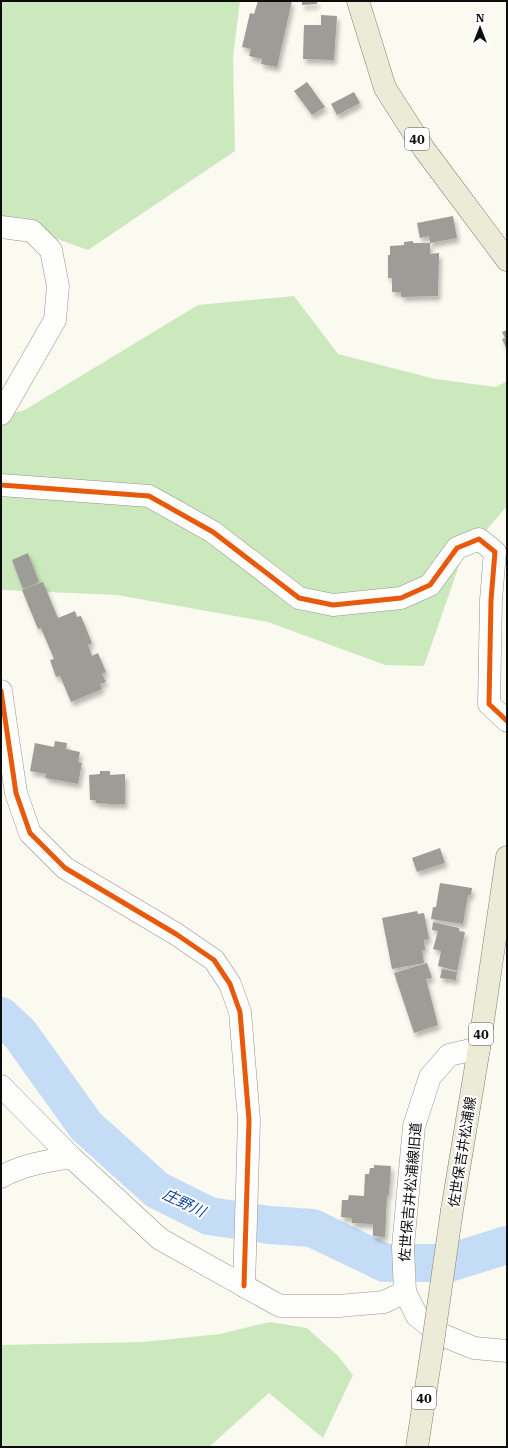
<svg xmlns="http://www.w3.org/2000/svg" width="508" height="1448" font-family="'IBM Plex Serif','Noto Sans JP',serif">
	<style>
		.forest { fill: #cce9bd }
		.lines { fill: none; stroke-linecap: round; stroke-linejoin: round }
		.river { stroke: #c5dcf6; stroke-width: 38 }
		.building { fill: #9d9c96; filter: url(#shadow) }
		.minor-casing { stroke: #93938f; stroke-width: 23 }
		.major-casing { stroke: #80807c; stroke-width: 23 }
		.minor { stroke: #fefefd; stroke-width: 22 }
		.major { stroke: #ecebd7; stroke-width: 22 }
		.major-bridge-casing { stroke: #80807c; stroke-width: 23; stroke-linecap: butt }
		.major-bridge { stroke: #ecebd7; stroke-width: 22 }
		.cycleway-casing { stroke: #fff; stroke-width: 8 }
		.cycleway { stroke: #e8590c; stroke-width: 5 }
		.labels { text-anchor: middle; stroke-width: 4; stroke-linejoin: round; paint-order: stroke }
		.shield { fill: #fff; stroke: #555; stroke-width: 1 }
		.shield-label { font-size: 13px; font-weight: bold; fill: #0c0c0c }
		.street-label { font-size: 14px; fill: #0c0c0c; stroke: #fff }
		.water-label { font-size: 15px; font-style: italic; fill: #1248a1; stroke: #fff }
	</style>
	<defs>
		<filter id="shadow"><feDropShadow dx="2.5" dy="4.5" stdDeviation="2" flood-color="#0004"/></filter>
	</defs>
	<rect width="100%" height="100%" fill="#fafaf0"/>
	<!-- forest -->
	<g class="forest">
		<polygon points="1,1 240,1 233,57 235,151 88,250 1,219"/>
		<polygon points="294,296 338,354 435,379 496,387 507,381 507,506 461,560 424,666 385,665 268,622 117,595 1,590 1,414 23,411 198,305"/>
		<polygon points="270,1322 307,1328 338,1356 353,1375 323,1438 269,1393 209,1447 1,1447 1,1345 143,1342 220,1334"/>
	</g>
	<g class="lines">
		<!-- river -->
		<polyline class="river" points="1,1016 20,1034 86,1126 157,1190 209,1216 270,1225 312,1228 385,1263 449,1263 507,1245"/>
	</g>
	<!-- building -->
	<g class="building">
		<polygon points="258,1 292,1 277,67 261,64 262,59 249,56 251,49 242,47 250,13 254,14"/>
		<polygon points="302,1 317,1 317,4 302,5"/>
		<polygon points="321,15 337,16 334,60 303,59 304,25 321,25"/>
		<polygon points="307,82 325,107 312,115 294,91"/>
		<polygon points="354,92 360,103 337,115 331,104"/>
		<polygon points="453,216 457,238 430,243 429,236 420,238 417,223"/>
		<polygon points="413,241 413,243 430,243 430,254 439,253 438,296 401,297 401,292 392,292 392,278 388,278 388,255 390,255 390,246 404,245 404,242"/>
		<polygon points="507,330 507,350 502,339 505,338 502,332"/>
		<polygon points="28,553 39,582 23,589 12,560"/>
		<polygon points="43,582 58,618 75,611 77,617 81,616 92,643 88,645 92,656 98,653 106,672 102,674 106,682 100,684 102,689 71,702 60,676 56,677 50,660 54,659 41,628 38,629 22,590"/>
		<polygon points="55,741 67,743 66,749 80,752 78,762 82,763 78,784 45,778 46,774 30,771 35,743 54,747"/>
		<polygon points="100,771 110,771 110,775 125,774 125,804 107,804 107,803 96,803 96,800 90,800 89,775 100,774"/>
		<polygon points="440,848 445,863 417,872 412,858"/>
		<polygon points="440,883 472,888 471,895 468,895 463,924 431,919 433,907 436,907"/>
		<polygon points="417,911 418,914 424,913 429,939 424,940 425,950 422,950 424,963 392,969 382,918"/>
		<polygon points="433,922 459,928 459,931 465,932 457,971 438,966 441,951 433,949 438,931 432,930"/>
		<polygon points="427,963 432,978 426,979 438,1025 414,1033 394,973"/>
		<polygon points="442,969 457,972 456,980 440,978"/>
		<polygon points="374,1165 391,1166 389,1195 387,1195 385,1237 373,1236 373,1224 352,1223 352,1218 341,1217 342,1200 348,1200 349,1195 364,1196 365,1174 369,1174 370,1168 374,1168"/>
	</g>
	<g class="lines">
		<defs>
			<g id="minor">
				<polyline points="1,227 32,231 51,250 58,286 55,320 1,414"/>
				<polyline points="1,485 149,496 213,532 299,598 333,605 401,598 430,585 457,548 479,539 495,552 491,600 489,704 507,721"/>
				<polyline points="1,691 16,793 30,833 65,868 176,934 214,960 230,984 240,1012 249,1120 244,1286"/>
				<polyline points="479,1048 449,1055 430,1077 414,1126 403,1247 405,1292 417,1316 440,1334 474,1348 507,1351"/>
				<polyline points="1,1086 71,1157 160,1239 280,1306 339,1306 384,1302 405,1292"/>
				<path d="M 1,1177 C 22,1165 47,1161 71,1157"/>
			</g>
			<g id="major">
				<polyline points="358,1 385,88 424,149 507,260"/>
				<polyline points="452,1210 479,1048 507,857"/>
				<polyline points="417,1447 432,1349"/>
			</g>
		</defs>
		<!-- minor casing -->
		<use href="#minor" class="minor-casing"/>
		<!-- major casing -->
		<use href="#major" class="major-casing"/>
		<!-- minor -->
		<use href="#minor" class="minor"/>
		<!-- major -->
		<use href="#major" class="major"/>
		<defs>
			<polyline id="major-bridge" points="432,1349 452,1210"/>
		</defs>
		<!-- major-bridge casing -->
		<use href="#major-bridge" class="major-bridge-casing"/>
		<!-- major-bridge -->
		<use href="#major-bridge" class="major-bridge"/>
		<defs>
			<g id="cycleway">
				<polyline points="1,485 149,496 213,532 299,598 333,605 401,598 430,585 457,548 479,539 495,552 491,600 489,704 507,721"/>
				<polyline points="1,691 16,793 30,833 65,868 176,934 214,960 230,984 240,1012 249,1120 244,1286"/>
			</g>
		</defs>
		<!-- cycleway casing -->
		<use href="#cycleway" class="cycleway-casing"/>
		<!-- cycleway -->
		<use href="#cycleway" class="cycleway"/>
	</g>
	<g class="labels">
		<!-- shield labels -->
		<g class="shield">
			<rect x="405" y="128" width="24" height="22" rx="3"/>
			<rect x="469" y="1023" width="24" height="22" rx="3"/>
			<rect x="412" y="1387" width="24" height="22" rx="3"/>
		</g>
		<g class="shield-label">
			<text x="417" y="144">40</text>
			<text x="481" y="1039">40</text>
			<text x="424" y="1403">40</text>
		</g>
		<!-- street labels -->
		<g class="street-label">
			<text transform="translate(462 1152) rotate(-81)" y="5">佐世保吉井松浦線</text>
			<text transform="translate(410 1192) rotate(-85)" y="5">佐世保吉井松浦線旧道</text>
		</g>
		<!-- water labels -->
		<g class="water-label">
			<text transform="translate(184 1203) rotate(26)" y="5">庄野川</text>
		</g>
	</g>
	<!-- border -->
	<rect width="508" height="1448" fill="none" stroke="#0c0c0c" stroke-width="4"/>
	<!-- north arrow -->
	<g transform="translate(480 28)" stroke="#ffffff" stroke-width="3" paint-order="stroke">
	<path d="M0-3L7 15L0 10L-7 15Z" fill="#0c0c0c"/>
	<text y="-6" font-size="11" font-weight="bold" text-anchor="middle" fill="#0c0c0c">N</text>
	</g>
</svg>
